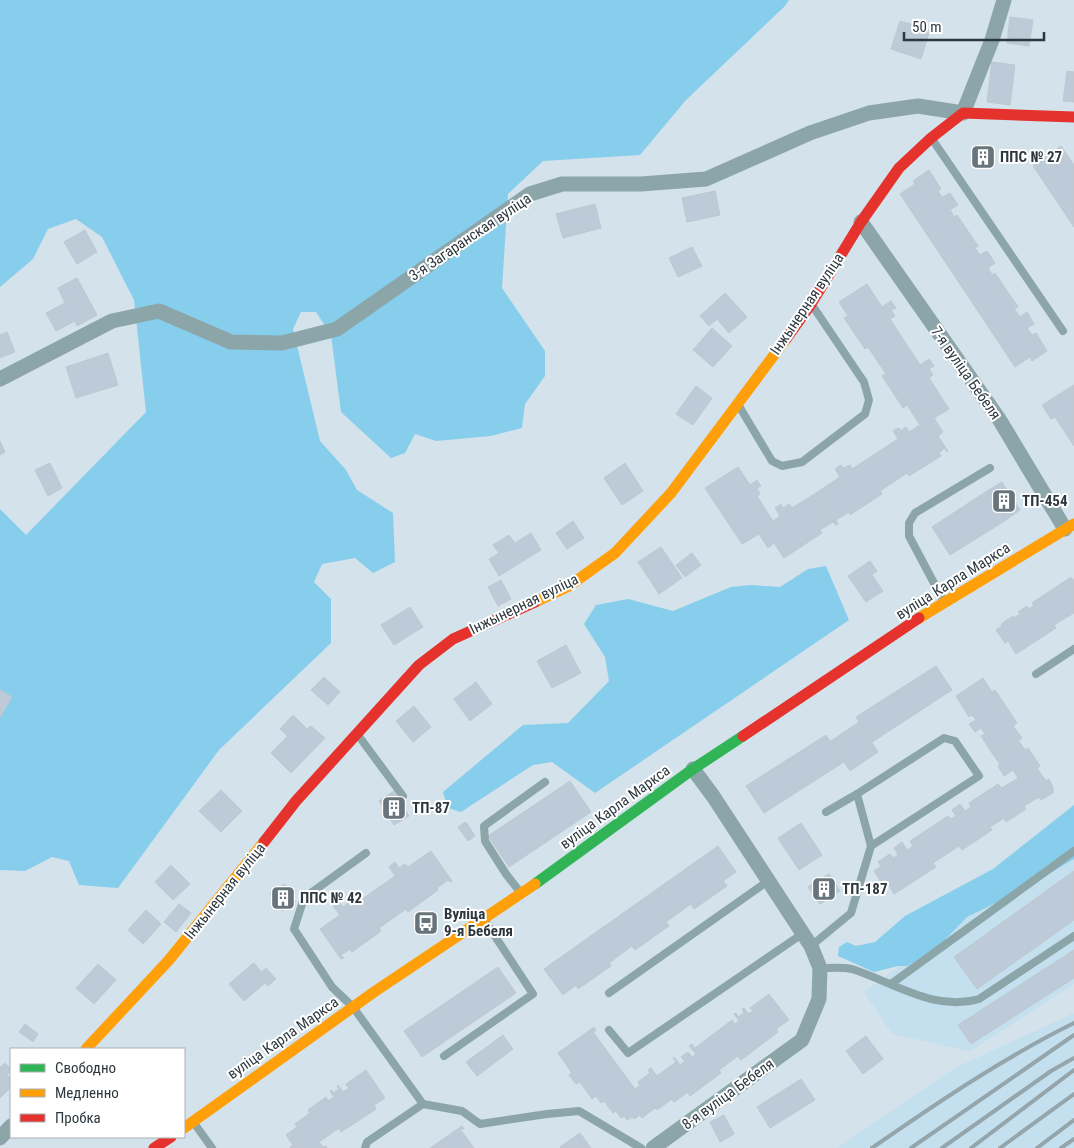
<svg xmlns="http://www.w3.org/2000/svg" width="1074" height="1148" font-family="'Roboto Condensed',sans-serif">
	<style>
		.built { fill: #c4dfee }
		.forest { fill: #87ceec }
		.building { fill: #bdcad7; stroke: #bec8d0 }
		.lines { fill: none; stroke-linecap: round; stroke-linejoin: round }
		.lane { stroke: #8ca5a9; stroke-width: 8 }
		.street { stroke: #8ca5a9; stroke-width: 15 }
		.fast { stroke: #30b455; stroke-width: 11 }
		.slow { stroke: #ff9f0a; stroke-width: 11 }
		.jam { stroke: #e5322d; stroke-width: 11 }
		.rail { stroke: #94a6ab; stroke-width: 4 }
		.labels { text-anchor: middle; stroke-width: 4; stroke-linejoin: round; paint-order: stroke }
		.poi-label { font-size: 15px; font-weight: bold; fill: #2d383e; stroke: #fff; text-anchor: start }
		.street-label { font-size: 15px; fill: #2d383e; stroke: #fff }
	</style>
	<rect width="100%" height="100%" fill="#d3e2eb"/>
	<!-- built -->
	<g class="built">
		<polygon points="1074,839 1074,984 970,1051 892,1034 864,992"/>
		<polygon points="1074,1013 1074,1148 837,1148 955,1068"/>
	</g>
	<!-- forest -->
	<g class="forest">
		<polygon points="0,0 789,0 785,6 686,100 640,155 543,161 508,194 502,288 545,351 545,376 525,404 522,428 491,436 436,441 415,434 405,453 391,458 341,412 331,335 316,312 301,312 293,329 320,441 346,470 357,490 393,513 395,562 373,573 355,558 322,564 314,582 331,599 331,643 219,750 118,888 79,885 69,861 52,857 25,871 0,870 0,509 26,535 146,412 134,300 102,237 76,219 48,229 33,259 0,287"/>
		<polygon points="826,566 849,620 595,793 552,762 533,765 461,812 448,808 443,792 523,725 568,723 609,681 605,657 584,624 596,605 628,599 673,611 731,587 751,585 780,587 808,569"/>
		<polygon points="1074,805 1074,859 1020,891 967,917 939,946 908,966 898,966 874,972 838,956 839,947 847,942 856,946 875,942 905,916 993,869"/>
	</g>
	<!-- building -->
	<g class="building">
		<polygon points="1010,17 1033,20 1029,46 1007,43"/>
		<polygon points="900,21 930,30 921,59 891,49"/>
		<polygon points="992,62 1015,65 1010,105 987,102"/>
		<polygon points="1067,71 1074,72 1074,102 1063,101"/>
		<polygon points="983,145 994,161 984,168 973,152"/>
		<polygon points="1061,146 1074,165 1074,227 1033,166"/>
		<polygon points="929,170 941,189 938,191 942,197 950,193 958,205 950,210 954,217 957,215 978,246 975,248 980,255 987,251 995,263 988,268 992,275 995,273 1018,307 1014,309 1020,317 1027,312 1034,324 1027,328 1032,335 1036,333 1047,351 1032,361 1030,357 1015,367 900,194 915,184 913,181"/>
		<polygon points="715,191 720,215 687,222 682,198"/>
		<polygon points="595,204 601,228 563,238 556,214"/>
		<polygon points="85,230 97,252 77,264 64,242"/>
		<polygon points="692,247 702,266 678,277 669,258"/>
		<polygon points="77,278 97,315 77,326 75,321 56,331 46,313 65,303 58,288"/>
		<polygon points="867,284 882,307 891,301 896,308 891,310 895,316 890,319 920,365 929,359 934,366 929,369 933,375 929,378 949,409 934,418 943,432 938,436 948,451 947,452 945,448 939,453 941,456 909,476 907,473 880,491 882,494 850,515 849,512 836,520 838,524 836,525 816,493 840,477 835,469 841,465 844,468 850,465 852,469 898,439 893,431 896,429 899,428 901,431 906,427 909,432 920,425 907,405 903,408 882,376 886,374 868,347 865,349 844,318 848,316 839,302"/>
		<polygon points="725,293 747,317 729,333 717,319 709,326 700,316"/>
		<polygon points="712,328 732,346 713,367 693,350"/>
		<polygon points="7,332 15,352 0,358 0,335"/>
		<polygon points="108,353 118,385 76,398 66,367"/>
		<polygon points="1074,385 1074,446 1055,417 1051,419 1042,405"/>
		<polygon points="696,386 712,398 693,425 676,414"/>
		<polygon points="0,441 5,452 0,455"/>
		<polygon points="50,463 62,488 48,496 35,470"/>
		<polygon points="625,463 643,491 622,505 604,478"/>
		<polygon points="738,467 750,485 757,480 761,486 757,488 760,494 757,496 773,521 780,516 775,508 781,504 783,508 789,504 792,508 816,493 836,525 833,522 820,530 822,533 784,558 774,543 768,548 759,534 742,544 705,488"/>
		<polygon points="1002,482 1020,510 1006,520 987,491"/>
		<polygon points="987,491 1006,520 950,555 932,527"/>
		<polygon points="573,521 584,538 567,549 556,533"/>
		<polygon points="531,533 541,550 499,576 489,559 499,553 493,545 509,535 515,543"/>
		<polygon points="661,547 682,578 659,594 638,562"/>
		<polygon points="692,553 701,565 685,577 676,565"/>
		<polygon points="870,561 877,571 872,575 883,591 866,602 848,576"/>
		<polygon points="1071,577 1072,580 1074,579 1074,613 1054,625 1056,628 1016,654 1008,641 1005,643 996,630 1002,626 1001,624 1013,616 1014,618 1020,614 1018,612 1027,606 1029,609 1034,605 1032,603"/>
		<polygon points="501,580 511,599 498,606 488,587"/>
		<polygon points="410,607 423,627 394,645 381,625"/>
		<polygon points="566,645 581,673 552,688 537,661"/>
		<polygon points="936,666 952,690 872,742 856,717"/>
		<polygon points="324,677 340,692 328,705 311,690"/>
		<polygon points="983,678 992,692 995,690 1017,723 1013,726 1022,738 994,756 981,736 985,734 981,728 975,732 969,724 976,720 972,715 969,717 956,696"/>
		<polygon points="476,682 492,704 470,721 454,699"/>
		<polygon points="0,690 12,697 0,717"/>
		<polygon points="414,706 431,727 413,742 396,721"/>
		<polygon points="293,715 307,729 311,726 325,738 291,773 271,753 288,736 280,729"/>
		<polygon points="859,722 878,752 850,771 831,741"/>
		<polygon points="826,735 844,762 764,813 746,786"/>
		<polygon points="1018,740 1025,750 1028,748 1040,766 1037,768 1046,781 1049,779 1053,787 1053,793 1041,800 1039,797 1024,806 1026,809 1006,822 1004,818 990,827 992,830 962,850 959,846 933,863 936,867 894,894 885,879 881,882 874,871 881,866 878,862 890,854 893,858 898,855 894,848 902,842 907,850 913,846 910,841 948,816 951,819 956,816 952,810 960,804 965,811 971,807 969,803 998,784 1002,788 1018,778 1013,770 1004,776 998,766 1000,764 994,756"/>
		<polygon points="570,781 591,812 509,867 488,836"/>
		<polygon points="221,790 242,811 221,832 199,811"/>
		<polygon points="394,791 409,816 394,825 379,801"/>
		<polygon points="466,822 475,836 468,841 458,827"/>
		<polygon points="801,823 822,855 799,870 778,838"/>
		<polygon points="718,846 736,872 723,881 727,886 694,909 691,904 666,922 669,926 635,950 632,946 609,963 611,966 578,989 576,985 563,995 544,969"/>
		<polygon points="431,851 452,881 450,882 448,880 437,888 438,890 408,912 406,909 379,928 381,931 352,952 350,949 341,955 344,958 341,959 320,929 340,915 333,906 339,902 343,907 348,903 351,907 395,876 389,867 395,862 399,868 405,864 408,867"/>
		<polygon points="171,865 190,884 173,900 155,882"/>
		<polygon points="1074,871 1074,920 977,989 954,957"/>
		<polygon points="829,874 840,891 820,904 808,887"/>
		<polygon points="285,884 296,902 282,911 270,893"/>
		<polygon points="179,904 191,913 176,932 164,922"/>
		<polygon points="146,910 161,924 143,944 128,930"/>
		<polygon points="1074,950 1074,978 971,1044 958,1025"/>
		<polygon points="254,963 261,972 259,974 251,965"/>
		<polygon points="98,964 116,980 94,1004 76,988"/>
		<polygon points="251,965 266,982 244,1001 229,984"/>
		<polygon points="498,967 516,993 422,1057 404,1031"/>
		<polygon points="266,968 276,979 268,986 259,974"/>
		<polygon points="769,994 789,1020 776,1029 778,1032 741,1060 738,1056 719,1070 721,1073 690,1096 688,1092 674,1102 672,1099 657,1110 655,1108 642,1118 640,1115 634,1119 632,1117 627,1120 624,1116 621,1118 616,1111 613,1113 604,1101 601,1103 596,1096 592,1099 580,1082 576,1084 569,1075 572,1073 558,1053 594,1027 596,1030 593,1032 635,1089 640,1085 638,1082 650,1073 648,1070 651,1068 657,1076 676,1062 673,1058 674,1057 680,1065 685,1061 681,1057 685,1054 688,1052 692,1057 696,1054 689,1046 692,1044 695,1048 732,1020 735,1024 739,1021 734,1014 736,1013 738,1017 744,1013 742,1009 744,1008 748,1014 753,1011 750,1008"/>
		<polygon points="25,1024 38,1034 33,1042 19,1032"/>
		<polygon points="503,1035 513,1049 477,1076 466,1062"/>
		<polygon points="866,1036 883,1059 863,1074 846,1051"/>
		<polygon points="5,1063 11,1069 7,1075 11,1079 11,1087 0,1098 0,1066 1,1067"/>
		<polygon points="366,1070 385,1098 374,1105 376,1109 341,1132 339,1128 319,1142 323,1147 326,1146 327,1148 291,1148 290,1147 293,1145 286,1135 297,1127 295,1124 310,1113 308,1110 326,1097 328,1101 334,1097 330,1091 332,1090 333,1093 339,1089 337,1086 338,1085 343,1092 349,1088 346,1084"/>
		<polygon points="801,1079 815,1100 770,1128 757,1107"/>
		<polygon points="724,1115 734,1134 720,1142 710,1122"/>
		<polygon points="462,1126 464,1129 460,1129 474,1148 430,1148"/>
		<polygon points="580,1133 591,1148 561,1148 560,1147"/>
	</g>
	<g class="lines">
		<!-- lane -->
		<g class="lane">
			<polyline points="932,139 1063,331"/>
			<polyline points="739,406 772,461 782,466 802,462 865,414 869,400 864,382 812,305"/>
			<polyline points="943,600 909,536 909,523 915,513 990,468"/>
			<polyline points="1036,674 1074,649"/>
			<polyline points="358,735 403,796"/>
			<polyline points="826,812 857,794"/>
			<polyline points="366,853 304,898 294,929 332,987 353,1007 423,1104 462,1111 480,1124 547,1114 579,1111 641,1148"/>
			<polyline points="520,892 506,874 485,841 484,826 545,782"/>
			<polyline points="811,946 851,913 871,846 857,794 944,738 955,741 979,776 871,846"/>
			<path d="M 820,968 C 830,968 842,967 852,969 C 893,982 934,1012 979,999 L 1074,936"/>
			<polyline points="891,984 1074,851"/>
			<polyline points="609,993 768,881"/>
			<polyline points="609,1030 628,1053 802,934"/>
			<polyline points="444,1056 533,994 485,921"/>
			<polyline points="194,1123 212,1148"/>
			<polyline points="365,1148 367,1142 423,1104"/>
		</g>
		<!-- street -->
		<g class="street">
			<polyline points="861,222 999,419 1065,529"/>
			<polyline points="0,379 112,321 159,311 231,342 282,343 337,329 530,194 562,184 641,184 706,179 810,133 869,113 918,106 963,113 992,40 1004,0"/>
			<polyline points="0,1138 11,1126"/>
			<polyline points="653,1148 802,1040 819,999 820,968 811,946 713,796 693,769"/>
		</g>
		<!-- fast -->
		<polyline class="fast" points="535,884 693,769 743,736"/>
		<!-- slow -->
		<g class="slow">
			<polyline points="535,602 569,586 615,553 671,493 786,339"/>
			<polyline points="919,618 1074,524"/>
			<polyline points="86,1049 169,960 264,842"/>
			<polyline points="184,1128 374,992 535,884"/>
		</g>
		<!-- jam -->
		<g class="jam">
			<polyline points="786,339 811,304 861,222 899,168 931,138 963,113 1074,117"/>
			<polyline points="743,736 919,618"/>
			<polyline points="264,842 296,801 419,665 453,639 535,602"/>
			<polyline points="154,1148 171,1137"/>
		</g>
		<!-- rail -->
		<g class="rail">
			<path d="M 872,1148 C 937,1103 1003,1058 1074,1023"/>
			<polyline points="911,1148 1074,1035"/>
			<polyline points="942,1148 1051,1071 1074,1058"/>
			<polyline points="971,1148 1074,1070"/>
			<polyline points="1000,1148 1074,1094"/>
			<polyline points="1037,1148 1074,1120"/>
			<polyline points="1061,1148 1074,1139"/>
		</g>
	</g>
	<!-- icons -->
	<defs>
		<symbol id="building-square" viewBox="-11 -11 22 22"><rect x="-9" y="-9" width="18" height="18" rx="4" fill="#67747b" stroke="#fff"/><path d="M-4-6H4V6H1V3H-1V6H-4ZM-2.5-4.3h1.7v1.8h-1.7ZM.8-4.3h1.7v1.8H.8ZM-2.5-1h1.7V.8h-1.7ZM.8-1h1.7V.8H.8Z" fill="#fff"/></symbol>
		<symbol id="bus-square" viewBox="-11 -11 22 22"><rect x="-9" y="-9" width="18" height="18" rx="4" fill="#67747b" stroke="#fff"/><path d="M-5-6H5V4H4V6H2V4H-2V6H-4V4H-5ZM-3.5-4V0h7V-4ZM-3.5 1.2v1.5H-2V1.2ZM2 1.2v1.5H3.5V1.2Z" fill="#fff"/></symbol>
	</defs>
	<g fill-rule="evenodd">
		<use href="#building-square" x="969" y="143" width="28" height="28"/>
		<use href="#building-square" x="990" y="487" width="28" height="28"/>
		<use href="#building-square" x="380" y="794" width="28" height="28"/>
		<use href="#building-square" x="810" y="875" width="28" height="28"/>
		<use href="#building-square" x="269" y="884" width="28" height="28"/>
		<use href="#bus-square" x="412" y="909" width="28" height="28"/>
	</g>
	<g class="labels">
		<!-- poi labels -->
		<g class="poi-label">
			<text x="1000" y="162">ППС № 27</text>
			<text x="1022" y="506">ТП-454</text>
			<text x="412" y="813">ТП-87</text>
			<text x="842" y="894">ТП-187</text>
			<text x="300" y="903">ППС № 42</text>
			<text x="444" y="919">Вуліца<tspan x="444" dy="17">9-я Бебеля</tspan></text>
		</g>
		<!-- street labels -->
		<g class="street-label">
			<text transform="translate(470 237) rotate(-34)" y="5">3-я Загаранская вуліца</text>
			<text transform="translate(807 304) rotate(-56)" y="5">Інжынерная вуліца</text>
			<text transform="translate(966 373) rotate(55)" y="5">7-я вуліца Бебеля</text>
			<text transform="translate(953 581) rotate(-32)" y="5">вуліца Карла Маркса</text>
			<text transform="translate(524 604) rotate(-26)" y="5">Інжынерная вуліца</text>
			<text transform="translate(615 807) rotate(-36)" y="5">вуліца Карла Маркса</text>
			<text transform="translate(225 891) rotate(-51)" y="5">Інжынерная вуліца</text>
			<text transform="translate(283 1038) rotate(-35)" y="5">вуліца Карла Маркса</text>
			<text transform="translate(728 1094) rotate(-36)" y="5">8-я вуліца Бебеля</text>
		</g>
	</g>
	<!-- legend -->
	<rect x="10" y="1048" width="175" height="90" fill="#ffffff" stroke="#abafb2"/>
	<rect x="20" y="1064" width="25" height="8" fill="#30b455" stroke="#abafb2"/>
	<text x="55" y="1073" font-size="15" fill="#2d383e">Свободно</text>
	<rect x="20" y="1089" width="25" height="8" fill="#ff9f0a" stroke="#abafb2"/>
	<text x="55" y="1098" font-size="15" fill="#2d383e">Медленно</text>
	<rect x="20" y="1114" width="25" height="8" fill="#e5322d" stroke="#abafb2"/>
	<text x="55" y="1123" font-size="15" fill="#2d383e">Пробка</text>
	<!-- scale -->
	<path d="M904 32v8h140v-8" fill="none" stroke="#2d383e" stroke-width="2.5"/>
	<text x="912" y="32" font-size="15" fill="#2d383e" stroke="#ffffff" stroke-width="4" paint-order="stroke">50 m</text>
</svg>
